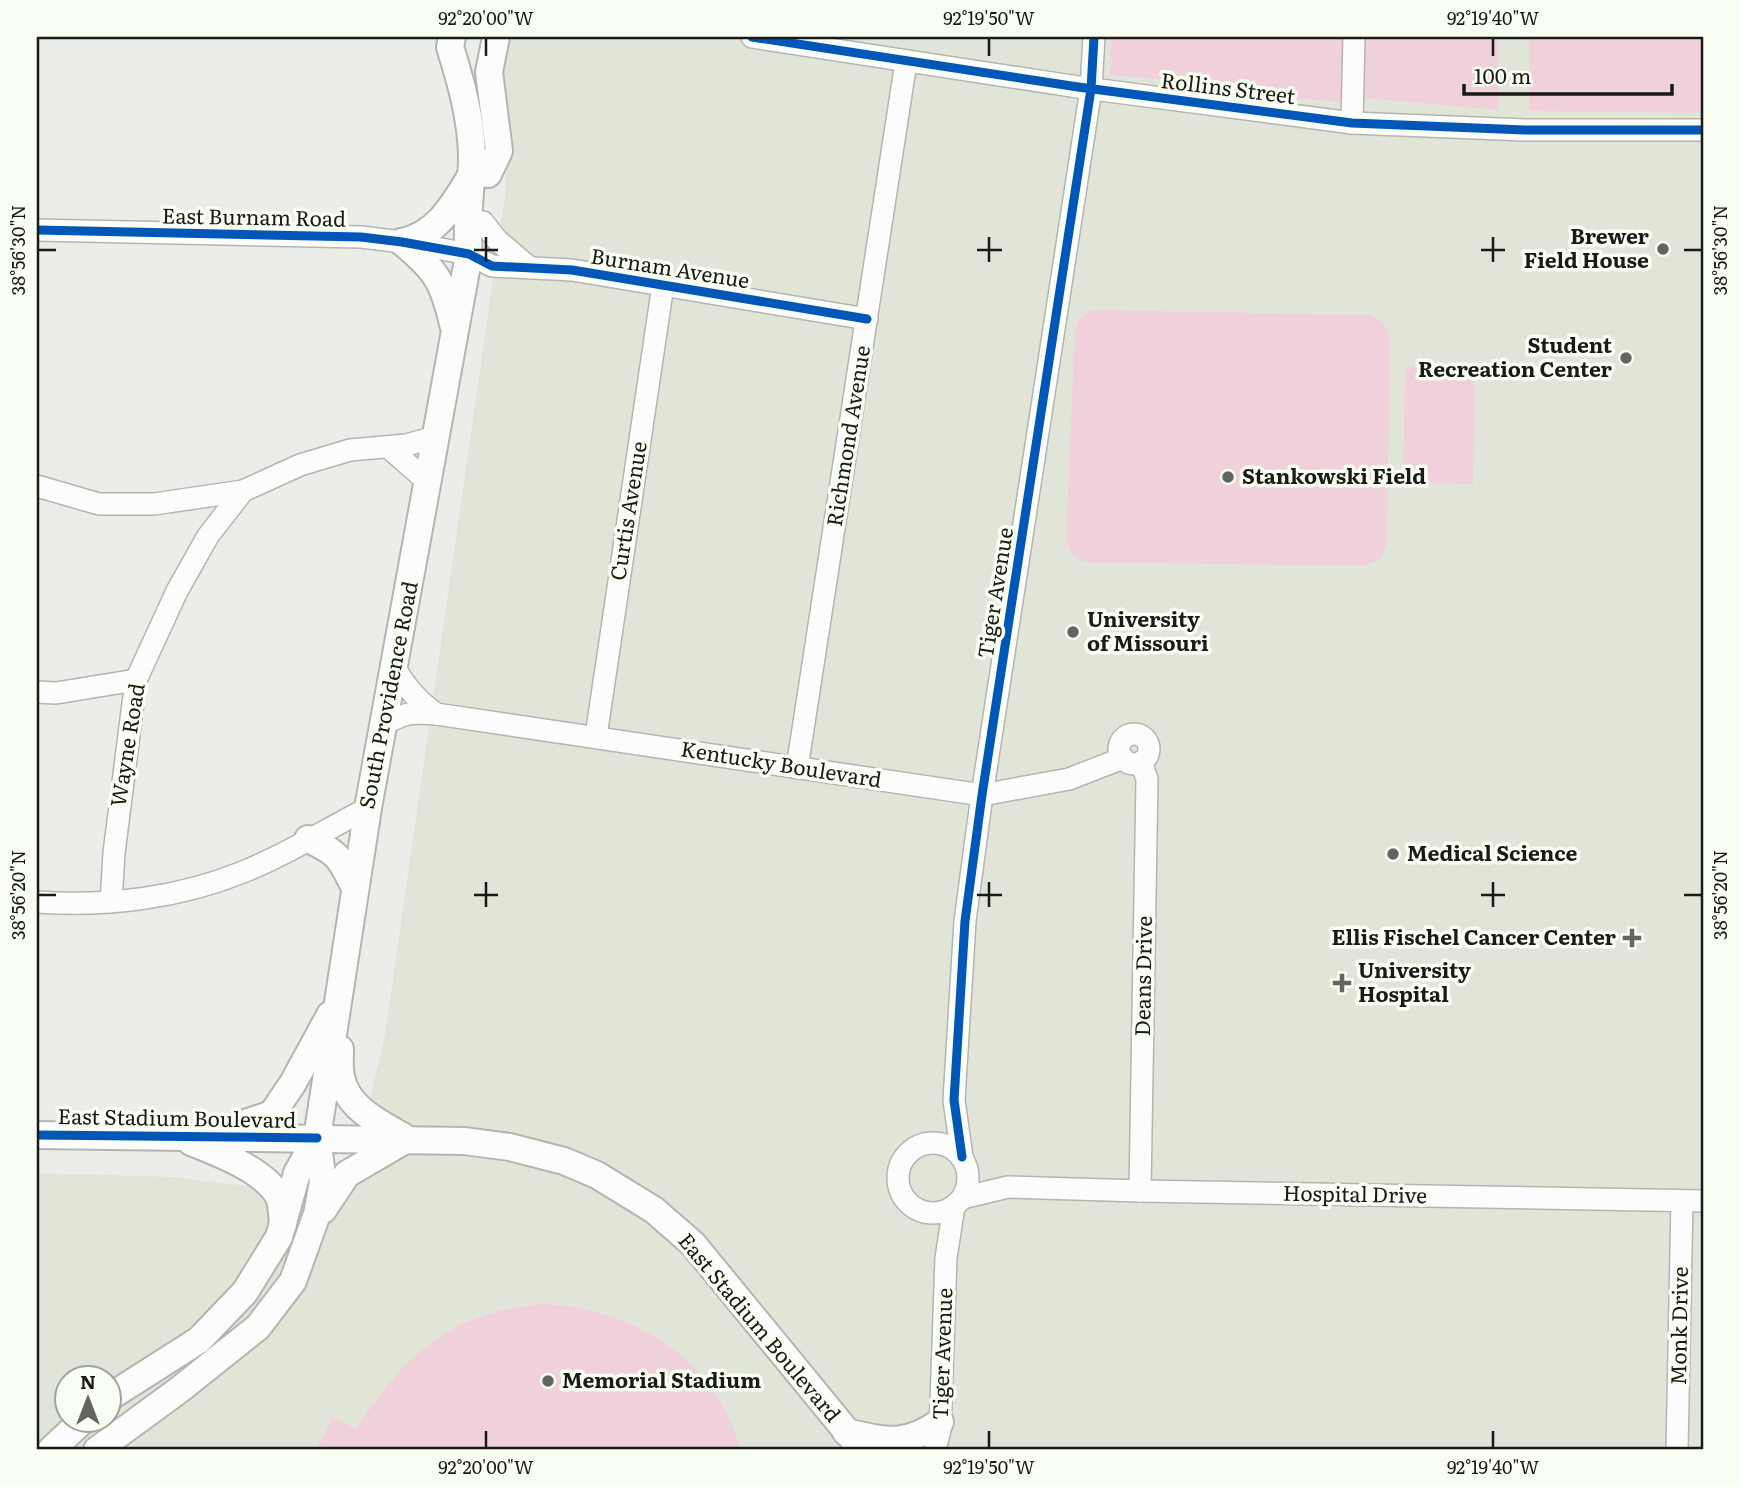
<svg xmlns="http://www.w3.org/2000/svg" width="1740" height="1487" font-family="Literata,serif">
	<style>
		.built { fill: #e0e5d8; fill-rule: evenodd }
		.green { fill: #f0d0db }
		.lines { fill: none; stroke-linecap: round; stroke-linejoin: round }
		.minor-casing { stroke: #b3b5b1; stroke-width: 24 }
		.major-casing { stroke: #b3b5b1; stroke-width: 30 }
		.minor { stroke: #fcfcfc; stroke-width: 21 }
		.major { stroke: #fcfcfc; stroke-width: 26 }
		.cycleway-casing { stroke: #f9fef2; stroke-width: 13 }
		.cycleway { stroke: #0057b8; stroke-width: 9 }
		.ticks { fill: none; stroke: #191b17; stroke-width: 2.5 }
		.poi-dot { fill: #626560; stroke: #f9fef2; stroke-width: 2.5 }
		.labels { text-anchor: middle; stroke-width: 7; stroke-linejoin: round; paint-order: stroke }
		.street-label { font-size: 21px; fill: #191b17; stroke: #f9fef2 }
		.poi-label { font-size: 21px; font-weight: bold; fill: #191b17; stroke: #f9fef2; text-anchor: start }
		.neatline { fill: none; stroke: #191b17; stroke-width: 2.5 }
		.ticks-label { font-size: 18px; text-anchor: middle; fill: #191b17 }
	</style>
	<rect width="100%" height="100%" fill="#ebeee8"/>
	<!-- built -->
	<path class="built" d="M 481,37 L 1703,37 L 1703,1450 L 37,1450 L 37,1173 L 173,1177 L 347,1198 L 385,1034 L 506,188 L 506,120 L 500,78 ZM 66,1378 L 108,1378 L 108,1420 L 66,1420 Z"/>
	<!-- green -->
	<g class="green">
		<polygon points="1111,37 1498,37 1498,110 1352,97 1352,103 1338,102 1225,91 1224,85 1110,75"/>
		<polygon points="1530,37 1703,37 1703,113 1529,111"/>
		<path d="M 1095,310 L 1371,315 C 1382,321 1388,326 1390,339 L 1387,544 L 1382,558 L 1364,566 L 1086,562 C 1073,559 1069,552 1066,538 L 1075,331 C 1078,319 1083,313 1095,310 Z"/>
		<polygon points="1405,367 1475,368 1473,484 1403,483"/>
		<path d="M 541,1304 C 633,1308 715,1357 741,1450 L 316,1450 L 333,1418 L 356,1429 C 406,1354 447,1314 541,1304 Z"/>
	</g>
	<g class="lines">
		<defs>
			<g id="minor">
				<polyline points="752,37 1078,87 1352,123 1525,130 1703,130"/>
				<polyline points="1352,123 1354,37"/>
				<polyline points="483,222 497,240 530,268"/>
				<polyline points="37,230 361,237 402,242 469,254 492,266 572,270 867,319"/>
				<polyline points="388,447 428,482"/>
				<polyline points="37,486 99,504 154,504 243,491 300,465 350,450 406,445 436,437"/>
				<path d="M 394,667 C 406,687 417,700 436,714"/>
				<polyline points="37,692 56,693 136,680"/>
				<path d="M 384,725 C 404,712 413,712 436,714 L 982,795 L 1069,779 L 1123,758"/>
				<circle cx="1134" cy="749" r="15"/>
				<polyline points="596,736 663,285"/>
				<polyline points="797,768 906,62"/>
				<path d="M 37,902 C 106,907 179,898 243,872 C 286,855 327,829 368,808"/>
				<polyline points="111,902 114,853 136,680 177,591 208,536 243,491"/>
				<circle cx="933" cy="1178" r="35"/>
				<polyline points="962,1157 954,1100 965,921 982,795 1091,89 1094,37"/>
				<polyline points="1140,1191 1147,779 1141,762"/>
				<polyline points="962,1198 1008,1187 1140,1191 1703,1201"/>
				<polyline points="935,1450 940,1430 946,1258 954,1206"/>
				<polyline points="1677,1450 1682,1201"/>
			</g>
			<g id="major">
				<polyline points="488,174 499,151 489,72 496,37"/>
				<path d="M 402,242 C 436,270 443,281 453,324"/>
				<path d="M 402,242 C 436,235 452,207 469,179"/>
				<path d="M 308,839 C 339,853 340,858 355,888"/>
				<polyline points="225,1130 272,1114 293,1083 330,1015"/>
				<polyline points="37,1135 464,1141 510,1147 564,1161 597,1175 654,1210 693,1244 862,1450"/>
				<path d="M 191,1142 C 218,1153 265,1170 279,1197 C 282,1204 282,1216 283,1224"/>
				<path d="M 323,1210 L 347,1174 L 407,1139 C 381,1123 348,1110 341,1077 C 339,1068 340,1058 340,1049"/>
				<polyline points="108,1398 199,1340 245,1292 279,1237 297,1173 317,1138"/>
				<path d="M 846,1432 C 886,1441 905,1447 940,1422"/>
				<polyline points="51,1450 83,1420"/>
				<path d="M 97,1450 L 179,1390 L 258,1327 L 293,1281 L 317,1214 L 323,1182 L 317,1138 L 368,808 L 469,254 C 465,221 472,189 472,155 C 471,118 461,82 450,47 L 452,37"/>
			</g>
		</defs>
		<!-- minor casing -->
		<use href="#minor" class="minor-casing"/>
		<!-- major casing -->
		<use href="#major" class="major-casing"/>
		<!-- minor -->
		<use href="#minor" class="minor"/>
		<!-- major -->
		<use href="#major" class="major"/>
		<defs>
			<g id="cycleway">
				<polyline points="752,37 1078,87 1352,123 1525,130 1703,130"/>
				<polyline points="37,230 361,237 402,242 469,254 492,266 572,270 867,319"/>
				<polyline points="37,1135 317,1138"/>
				<polyline points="962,1157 954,1100 965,921 982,795 1091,89 1094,37"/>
			</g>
		</defs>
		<!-- cycleway casing -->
		<use href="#cycleway" class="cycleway-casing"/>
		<!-- cycleway -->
		<use href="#cycleway" class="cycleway"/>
	</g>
	<!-- ticks -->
	<path class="ticks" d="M 486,38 L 486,56M 989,38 L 989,56M 1493,38 L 1493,56M 486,237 L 486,262M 989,237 L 989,262M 1493,237 L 1493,262M 38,250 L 56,250M 474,250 L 498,250M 977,250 L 1002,250M 1481,250 L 1505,250M 1684,250 L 1702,250M 486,882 L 486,907M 989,882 L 989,907M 1493,882 L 1493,907M 38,895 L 56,895M 474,895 L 498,895M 977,895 L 1002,895M 1481,895 L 1505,895M 1684,895 L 1702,895M 486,1431 L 486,1448M 989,1431 L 989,1448M 1493,1431 L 1493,1448"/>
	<!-- markers -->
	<g class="poi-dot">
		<circle cx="1663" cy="249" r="7"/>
		<circle cx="1626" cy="358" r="7"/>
		<circle cx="1228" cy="477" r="7"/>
		<circle cx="1073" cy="632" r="7"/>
		<circle cx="1393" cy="854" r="7"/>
		<path d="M1628.5 927.5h7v7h7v7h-7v7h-7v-7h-7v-7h7z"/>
		<path d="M1338.5 972.5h7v7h7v7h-7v7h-7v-7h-7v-7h7z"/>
		<circle cx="548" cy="1381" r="7"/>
	</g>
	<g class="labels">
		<!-- street labels -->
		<g class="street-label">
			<text transform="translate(1228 89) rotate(7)" y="7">Rollins Street</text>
			<text transform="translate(254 218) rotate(1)" y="7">East Burnam Road</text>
			<text transform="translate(670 269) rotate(9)" y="7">Burnam Avenue</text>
			<text transform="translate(849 436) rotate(-81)" y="7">Richmond Avenue</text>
			<text transform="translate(629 511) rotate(-81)" y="7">Curtis Avenue</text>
			<text transform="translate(996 593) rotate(-81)" y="7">Tiger Avenue</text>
			<text transform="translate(389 695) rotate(-79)" y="7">South Providence Road</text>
			<text transform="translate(128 745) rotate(-81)" y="7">Wayne Road</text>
			<text transform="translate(781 765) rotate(9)" y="7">Kentucky Boulevard</text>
			<text transform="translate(1144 976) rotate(-89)" y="7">Deans Drive</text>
			<text transform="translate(177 1119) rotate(1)" y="7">East Stadium Boulevard</text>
			<text transform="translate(1355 1195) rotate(1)" y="7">Hospital Drive</text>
			<text transform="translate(1680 1326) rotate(-89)" y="7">Monk Drive</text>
			<text transform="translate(759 1328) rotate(50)" y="7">East Stadium Boulevard</text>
			<text transform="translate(943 1354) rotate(-88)" y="7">Tiger Avenue</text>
		</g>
		<!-- poi labels -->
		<g class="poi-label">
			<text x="1649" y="244" text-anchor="end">Brewer<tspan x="1649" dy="24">Field House</tspan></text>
			<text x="1612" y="353" text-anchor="end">Student<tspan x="1612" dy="24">Recreation Center</tspan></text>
			<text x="1242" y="484">Stankowski Field</text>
			<text x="1087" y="627">University<tspan x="1087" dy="24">of Missouri</tspan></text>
			<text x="1407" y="861">Medical Science</text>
			<text x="1616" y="945" text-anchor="end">Ellis Fischel Cancer Center</text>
			<text x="1358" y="978">University<tspan x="1358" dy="24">Hospital</tspan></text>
			<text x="562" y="1388">Memorial Stadium</text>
		</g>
	</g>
	<!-- border -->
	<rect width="1740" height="1487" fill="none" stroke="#f9fef2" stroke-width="77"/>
	<!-- north arrow -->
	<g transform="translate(88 1399)"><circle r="33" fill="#f9fef2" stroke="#9fa39a" stroke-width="2"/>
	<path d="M0-5L12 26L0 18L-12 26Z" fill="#626560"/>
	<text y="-10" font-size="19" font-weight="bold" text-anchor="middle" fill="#191b17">N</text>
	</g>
	<!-- scale -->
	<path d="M1464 84v10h208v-10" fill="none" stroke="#191b17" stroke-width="3.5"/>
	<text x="1474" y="84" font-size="21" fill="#191b17" stroke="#f9fef2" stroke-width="5" paint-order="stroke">100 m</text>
	<rect x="38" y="38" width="1664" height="1410" class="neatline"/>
	<g class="ticks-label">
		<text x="486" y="25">92°20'00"W</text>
		<text x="989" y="25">92°19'50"W</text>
		<text x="1493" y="25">92°19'40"W</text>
		<text transform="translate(19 250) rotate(-90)" y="6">38°56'30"N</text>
		<text transform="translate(1721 250) rotate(-90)" y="6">38°56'30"N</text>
		<text transform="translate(19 895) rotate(-90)" y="6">38°56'20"N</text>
		<text transform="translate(1721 895) rotate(-90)" y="6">38°56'20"N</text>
		<text x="486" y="1474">92°20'00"W</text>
		<text x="989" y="1474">92°19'50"W</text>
		<text x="1493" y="1474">92°19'40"W</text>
	</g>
</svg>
